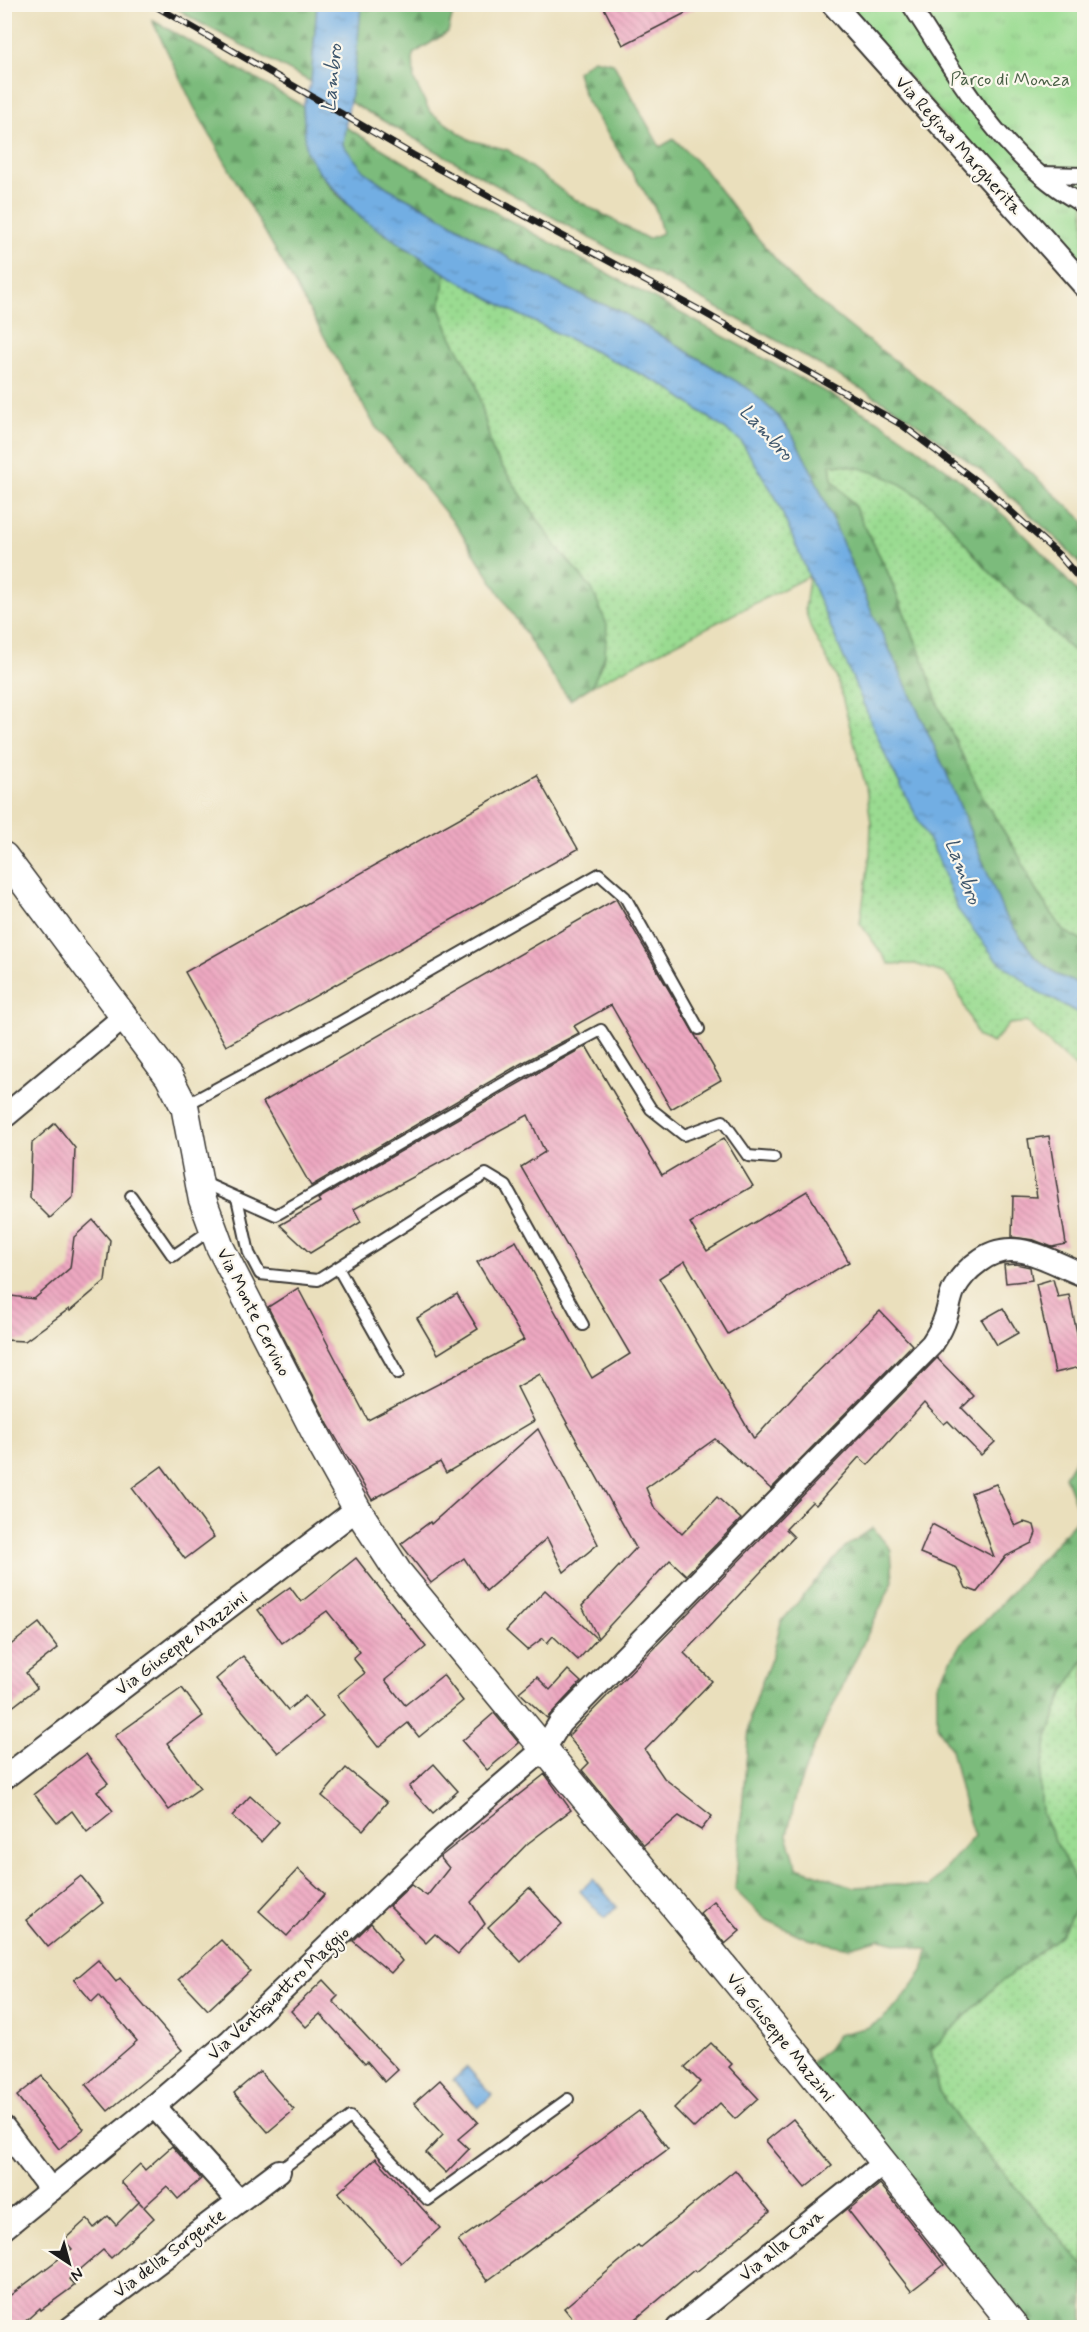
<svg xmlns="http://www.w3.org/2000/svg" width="1089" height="2332" font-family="Mynerve,sans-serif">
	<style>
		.grass { fill: url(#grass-dots); stroke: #5b7c56; stroke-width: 1.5 }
		.forest { fill: url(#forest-firs); stroke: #4c6c4c; stroke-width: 1.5 }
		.park { fill: url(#park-tufts); stroke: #5b7c56; stroke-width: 1.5 }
		.water { fill: url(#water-ripples); stroke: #476580; stroke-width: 1.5 }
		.building { fill: url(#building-back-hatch) }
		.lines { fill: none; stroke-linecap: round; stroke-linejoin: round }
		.service-casing { stroke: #3b3934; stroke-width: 14 }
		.pedestrian-casing { stroke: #3b3934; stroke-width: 20 }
		.minor-casing { stroke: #3b3934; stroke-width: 26 }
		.tertiary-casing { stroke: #3b3934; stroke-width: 30 }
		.service { stroke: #fff; stroke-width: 10 }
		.pedestrian { stroke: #fff; stroke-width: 16 }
		.minor { stroke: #fff; stroke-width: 22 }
		.tertiary { stroke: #fff; stroke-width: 27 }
		.rail-casing { stroke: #1c1c1c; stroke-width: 7 }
		.rail { stroke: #fbf7ec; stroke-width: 4.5; stroke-dasharray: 14; stroke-linecap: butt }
		.labels { text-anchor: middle; stroke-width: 4.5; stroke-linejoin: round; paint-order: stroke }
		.park-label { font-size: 18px; fill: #485f45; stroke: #fbf7ec }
		.street-label { font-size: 18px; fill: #1c1c1c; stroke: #fbf7ec }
		.water-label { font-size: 20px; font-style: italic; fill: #3e566c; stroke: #fbf7ec }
	</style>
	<defs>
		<pattern id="grass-dots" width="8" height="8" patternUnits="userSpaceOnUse" patternTransform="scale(1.5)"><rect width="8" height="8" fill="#9adb91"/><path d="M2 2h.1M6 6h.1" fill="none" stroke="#84bb7c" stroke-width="1.8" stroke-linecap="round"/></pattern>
		<pattern id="forest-firs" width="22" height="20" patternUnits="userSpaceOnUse" patternTransform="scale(1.5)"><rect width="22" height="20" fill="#7bbb7b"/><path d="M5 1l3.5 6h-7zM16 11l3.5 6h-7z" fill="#649764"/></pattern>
		<pattern id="park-tufts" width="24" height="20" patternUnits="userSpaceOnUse" patternTransform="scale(1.5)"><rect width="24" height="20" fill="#9adb91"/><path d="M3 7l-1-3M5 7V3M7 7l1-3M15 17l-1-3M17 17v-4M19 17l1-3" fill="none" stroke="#84bb7c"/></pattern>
		<pattern id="water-ripples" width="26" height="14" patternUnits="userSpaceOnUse" patternTransform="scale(1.5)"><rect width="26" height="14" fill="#72aee3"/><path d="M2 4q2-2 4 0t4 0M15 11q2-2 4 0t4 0" fill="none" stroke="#5d8db7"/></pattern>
		<pattern id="building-back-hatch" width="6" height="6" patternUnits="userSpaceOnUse" patternTransform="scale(1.5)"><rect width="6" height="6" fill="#eda8c1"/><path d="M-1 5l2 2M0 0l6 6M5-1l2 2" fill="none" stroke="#cb90a5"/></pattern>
	</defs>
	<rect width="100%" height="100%" fill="#fbf7ec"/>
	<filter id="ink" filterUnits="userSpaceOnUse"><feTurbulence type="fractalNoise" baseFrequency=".0167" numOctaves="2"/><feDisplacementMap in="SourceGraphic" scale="12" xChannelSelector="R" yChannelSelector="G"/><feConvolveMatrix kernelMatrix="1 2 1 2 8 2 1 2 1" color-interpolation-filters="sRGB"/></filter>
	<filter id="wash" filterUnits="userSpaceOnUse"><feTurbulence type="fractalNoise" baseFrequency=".008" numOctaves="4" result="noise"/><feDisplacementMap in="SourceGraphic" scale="24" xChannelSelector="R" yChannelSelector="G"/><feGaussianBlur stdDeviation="1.35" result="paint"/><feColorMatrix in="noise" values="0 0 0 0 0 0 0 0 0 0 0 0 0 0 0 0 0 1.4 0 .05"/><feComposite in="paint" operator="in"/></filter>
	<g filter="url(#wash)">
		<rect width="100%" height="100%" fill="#eadfbc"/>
		<!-- grass -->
		<g class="grass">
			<polygon points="445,273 510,310 665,386 741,441 775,496 887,759 938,858 958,910 1037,991 1084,1016 1084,1075 1026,1022 1009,1024 993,1043 978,1037 954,983 943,973 915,964 889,964 860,923 870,855 871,823 866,787 837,678 811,629 805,609 809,576 592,686 605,655 592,589 555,545 493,453 476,383 450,334 440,308"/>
			<path d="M 830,464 C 870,466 907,483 937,510 C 954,527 968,548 984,566 C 1014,597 1045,625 1077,654 L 1084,663 L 1084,942 L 1064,931 L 1036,891 L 1018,854 L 984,800 L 939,707 L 924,662 L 886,568 L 853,504 L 832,479 Z"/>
			<polygon points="1084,1659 1084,2266 961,2124 938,2090 931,2049 996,1986 1061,1935 1082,1895 1042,1814 1040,1781 1047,1741 1063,1693"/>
		</g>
		<!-- forest -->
		<g class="forest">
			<polygon points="172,5 317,5 311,82 193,19"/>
			<polygon points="361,5 455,5 448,32 413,54 414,80 430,112 470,140 508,150 569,196 648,239 662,233 656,210 585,98 577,72 593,59 613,63 660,147 674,139 704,169 748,227 799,286 859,334 959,408 1084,521 1084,569 1059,541 983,472 898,410 769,336 577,231 350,102"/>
			<path d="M 152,20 L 303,106 C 303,124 310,157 320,172 C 345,214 405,246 445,273 L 440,308 L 450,334 L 476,383 L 493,453 L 555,545 L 592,589 L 607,625 L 605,655 L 592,686 L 570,700 L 551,674 L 458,528 L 375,426 L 194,107 Z"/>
			<path d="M 344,126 L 421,172 L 879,421 C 921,450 962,480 1001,513 C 1031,539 1057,569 1084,599 L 1084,663 L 1077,654 C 1045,625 1014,597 984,566 C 968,548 954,527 937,511 C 907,483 870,466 830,464 L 832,479 L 853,504 L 886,568 L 924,662 L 939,707 L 984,800 L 1018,854 L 1036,891 L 1064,931 L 1084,942 L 1084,986 L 1059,976 L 1035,957 L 1004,914 L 946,772 L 872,612 L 813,474 L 793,436 L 776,414 L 713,367 L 618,310 L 591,300 L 517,263 L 435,213 L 388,188 L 364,171 L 350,156 L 343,146 Z"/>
			<polygon points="1084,1445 1084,1659 1063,1693 1047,1741 1040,1781 1042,1814 1082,1895 1061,1935 996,1986 931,2050 938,2090 961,2124 1084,2266 1084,2327 1016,2327 806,2066 828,2049 838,2035 869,2027 881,2020 899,2004 923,1971 928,1950 880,1939 849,1948 808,1939 765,1919 735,1890 750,1717 760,1687 773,1654 781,1622 845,1547 873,1528 891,1550 893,1581 816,1742 797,1791 787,1835 797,1867 853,1887 896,1885 929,1887 974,1836 965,1809 951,1749 937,1725 937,1685 961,1643 991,1615 1080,1516 1065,1476"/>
		</g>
		<!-- park -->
		<polygon class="park" points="845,5 1084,5 1084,274"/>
		<!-- water -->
		<g class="water">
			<path d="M 317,5 L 361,5 C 359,36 355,67 350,99 C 348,115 344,129 343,145 L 364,171 L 388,188 L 435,213 L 517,263 L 591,300 L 618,310 L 749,389 L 776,414 L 793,436 L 813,474 L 872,612 L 946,772 L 1004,914 L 1035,957 L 1059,976 L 1084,986 L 1084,1016 L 1037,991 L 995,958 L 958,910 L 938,858 L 887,759 L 775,496 L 741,441 L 665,386 L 510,310 L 445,273 L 361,218 L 319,172 L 306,151 L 303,106 L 311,82 Z"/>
			<polygon points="593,1879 617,1907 604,1918 580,1891"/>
			<polygon points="467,2067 492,2095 478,2108 453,2080"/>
		</g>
		<g id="blocks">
			<!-- building -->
			<g class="building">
				<polygon points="602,4 703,4 623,45"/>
				<polygon points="536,775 578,849 226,1046 185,972"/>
				<polygon points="616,899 721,1080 671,1109 611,1005 574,1026 579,1033 522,1063 311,1186 263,1102"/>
				<polygon points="586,1046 662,1175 724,1138 753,1186 690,1223 707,1251 807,1191 849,1262 728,1334 685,1261 659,1278 754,1439 802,1387 880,1311 912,1345 771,1489 715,1439 646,1488 654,1507 682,1534 717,1497 741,1519 686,1575 670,1560 598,1638 582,1606 636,1548 540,1374 517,1387 534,1421 446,1473 440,1462 372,1500 329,1426 268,1307 298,1288 368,1420 524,1340 477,1262 516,1241 592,1378 630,1354 521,1167 545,1152 528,1115 354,1209 361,1222 310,1253 280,1225 320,1202 318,1199 530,1077"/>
				<polygon points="55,1123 75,1148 73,1197 50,1218 30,1198 32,1143"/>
				<polygon points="1049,1136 1066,1244 1052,1247 1034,1240 1012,1237 1013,1196 1037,1197 1028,1139"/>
				<polygon points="93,1220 110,1240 105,1281 70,1311 69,1309 25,1341 4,1340 4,1295 34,1299 70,1268 74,1237"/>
				<polygon points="1016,1264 1030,1267 1032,1280 1006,1283 1004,1265"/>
				<polygon points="1053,1279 1058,1297 1069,1295 1084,1366 1055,1373 1036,1284"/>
				<polygon points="457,1294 478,1329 438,1354 417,1318"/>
				<polygon points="1003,1308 1018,1333 997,1345 982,1320"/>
				<polygon points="937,1358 974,1396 962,1408 995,1442 981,1455 948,1421 944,1424 924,1403 868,1465 859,1457 816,1505 812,1502 786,1529 794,1537 684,1653 712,1681 645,1750 664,1778 712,1816 701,1830 679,1816 644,1845 582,1770 589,1763 568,1736"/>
				<polygon points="538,1429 598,1544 564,1572 547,1538 486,1591 464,1558 431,1583 401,1544 430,1522 431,1524"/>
				<polygon points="162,1466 214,1537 185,1559 132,1488"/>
				<polygon points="996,1484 1015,1526 1024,1522 1034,1525 1036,1533 1032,1543 1006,1556 977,1592 966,1588 957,1568 920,1553 932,1524 994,1557 971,1493"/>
				<polygon points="356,1558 426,1647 385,1680 405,1705 443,1675 463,1701 419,1737 408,1723 378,1747 337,1695 365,1673 353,1658 360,1652 327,1611 282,1643 258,1610 290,1587 301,1602"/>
				<polygon points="545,1590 597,1639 578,1660 553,1636 547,1643 543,1638 527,1650 506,1631"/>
				<polygon points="39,1623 58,1648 26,1673 37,1688 11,1708 4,1700 4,1650"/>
				<polygon points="243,1656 288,1710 305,1696 323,1717 278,1753 216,1679"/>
				<polygon points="568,1670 581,1682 547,1718 519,1692 537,1677 550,1690"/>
				<polygon points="182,1688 203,1716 167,1743 200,1788 169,1810 115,1736"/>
				<polygon points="494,1713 519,1743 487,1770 462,1741"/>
				<polygon points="86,1754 108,1783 97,1791 113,1811 87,1832 72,1811 57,1823 34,1794"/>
				<polygon points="434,1764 458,1791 433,1813 409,1787"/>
				<polygon points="346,1768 387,1802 363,1830 322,1796"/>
				<polygon points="545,1774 571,1810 527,1844 471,1902 485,1924 458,1954 435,1934 426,1943 389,1906 411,1885 427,1896 449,1868 440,1857"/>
				<polygon points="250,1796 279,1822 261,1842 232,1816"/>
				<polygon points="298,1869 325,1894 287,1936 259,1911"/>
				<polygon points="81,1876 103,1903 48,1947 26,1920"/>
				<polygon points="529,1888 562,1924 521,1962 488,1927"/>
				<polygon points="714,1901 740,1931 725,1944 700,1913"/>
				<polygon points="371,1923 402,1961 391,1973 353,1941"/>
				<polygon points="221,1940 250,1971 208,2010 179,1979"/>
				<polygon points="98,1960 116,1982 120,1978 182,2050 108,2111 86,2085 137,2041 99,1995 92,2002 74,1980"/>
				<polygon points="323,1980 338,1996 333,2001 398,2070 385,2082 367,2061 365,2063 320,2014 306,2027 291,2011"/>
				<polygon points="711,2043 732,2064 729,2067 758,2098 735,2119 720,2103 694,2128 674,2108 700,2082 685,2067"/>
				<polygon points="260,2071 294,2110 268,2132 234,2093"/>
				<polygon points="42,2076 84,2129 59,2149 17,2096"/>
				<polygon points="440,2080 478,2122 458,2139 469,2149 446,2173 426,2153 443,2135 414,2103"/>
				<polygon points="639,2111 668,2149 487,2281 458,2241 541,2182 542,2183"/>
				<polygon points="793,2119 832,2166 805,2188 766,2141"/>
				<polygon points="172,2146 201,2179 178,2199 167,2186 144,2207 154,2218 111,2258 103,2250 69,2279 74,2286 41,2310 40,2308 18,2328 4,2328 4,2300 72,2249 64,2240 87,2219 94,2228 108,2216 116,2225 139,2202 143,2206 121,2182 140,2164 145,2170"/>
				<polygon points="376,2158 440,2228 401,2263 338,2193"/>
				<polygon points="735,2170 770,2212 696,2272 694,2270 625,2328 580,2328 564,2308 638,2246 640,2248"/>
				<polygon points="880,2184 944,2265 911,2291 848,2210"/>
			</g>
		</g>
	</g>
	<g filter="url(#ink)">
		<use href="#blocks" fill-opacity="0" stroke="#3b3934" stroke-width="1.5"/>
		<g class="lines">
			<defs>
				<g id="service">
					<polyline points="184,1106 338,1023 599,874 625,897 699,1029"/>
					<polyline points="202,1182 276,1215 526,1070 601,1030 651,1109 684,1135 723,1121 748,1156 774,1158"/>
					<polyline points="131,1196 173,1256 212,1229"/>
					<polyline points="237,1198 249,1253 260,1274 318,1280 486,1174 506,1186 583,1325"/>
					<polyline points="338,1268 398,1374"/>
					<polyline points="279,2171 350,2117 428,2200 568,2099"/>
				</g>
				<g id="pedestrian">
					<path d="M 910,4 C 959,79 1003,161 1084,205"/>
					<polyline points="1041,175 1084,176"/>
				</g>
				<g id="minor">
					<polyline points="833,4 1084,285"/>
					<polyline points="4,1117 124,1017"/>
					<polyline points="4,1778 357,1509"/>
					<polyline points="154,2106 239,2201"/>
					<polyline points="4,2128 51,2190"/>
					<path d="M 4,2228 L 154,2106 L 231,2040 L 436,1842 L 544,1749 L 560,1723 L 932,1344 C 938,1335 943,1326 946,1316 C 949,1307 950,1297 954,1289 C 960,1278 968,1269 978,1262 C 1013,1234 1049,1262 1084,1275"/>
					<polyline points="71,2328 279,2171"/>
					<polyline points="678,2328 884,2163"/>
				</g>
				<polyline id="tertiary" points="4,856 169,1077 185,1108 202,1198 220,1247 323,1448 357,1509 398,1572 806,2066 1016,2328"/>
			</defs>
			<!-- service casing -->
			<use href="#service" class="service-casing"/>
			<!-- pedestrian casing -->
			<use href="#pedestrian" class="pedestrian-casing"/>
			<!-- minor casing -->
			<use href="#minor" class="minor-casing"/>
			<!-- tertiary casing -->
			<use href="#tertiary" class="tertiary-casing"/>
			<!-- service -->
			<use href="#service" class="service"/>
			<!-- pedestrian -->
			<use href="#pedestrian" class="pedestrian"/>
			<!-- minor -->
			<use href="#minor" class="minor"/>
			<!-- tertiary -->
			<use href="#tertiary" class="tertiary"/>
			<defs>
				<polyline id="rail" points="152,4 413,155 701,311 902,425 984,487 1059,555 1084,584"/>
			</defs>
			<!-- rail casing -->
			<use href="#rail" class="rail-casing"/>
			<!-- rail -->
			<use href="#rail" class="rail"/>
		</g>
	</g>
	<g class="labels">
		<!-- park labels -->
		<g class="park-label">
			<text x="1010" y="85">Parco di Monza</text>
		</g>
		<!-- street labels -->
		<g class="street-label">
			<text transform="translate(959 145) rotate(48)" y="6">Via Regina Margherita</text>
			<text transform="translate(254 1312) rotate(63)" y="6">Via Monte Cervino</text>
			<text transform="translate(181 1643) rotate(-37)" y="6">Via Giuseppe Mazzini</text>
			<text transform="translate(278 1993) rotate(-43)" y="6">Via Ventiquattro Maggio</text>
			<text transform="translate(781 2037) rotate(51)" y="6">Via Giuseppe Mazzini</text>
			<text transform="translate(781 2245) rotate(-39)" y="6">Via alla Cava</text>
			<text transform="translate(169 2253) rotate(-37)" y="6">Via della Sorgente</text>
		</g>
		<!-- water labels -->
		<g class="water-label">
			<text transform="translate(331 78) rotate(-84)" y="7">Lambro</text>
			<text transform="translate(767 432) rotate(47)" y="7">Lambro</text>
			<text transform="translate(964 871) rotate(69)" y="7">Lambro</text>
		</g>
	</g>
	<!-- margin -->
	<rect width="1089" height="2332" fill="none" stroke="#fbf7ec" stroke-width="24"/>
	<!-- north arrow -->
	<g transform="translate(69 2263) rotate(144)" stroke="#fbf7ec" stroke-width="4.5" paint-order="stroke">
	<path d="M0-4.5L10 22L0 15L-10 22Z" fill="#1c1c1c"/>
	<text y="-9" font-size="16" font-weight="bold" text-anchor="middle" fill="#1c1c1c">N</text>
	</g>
</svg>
